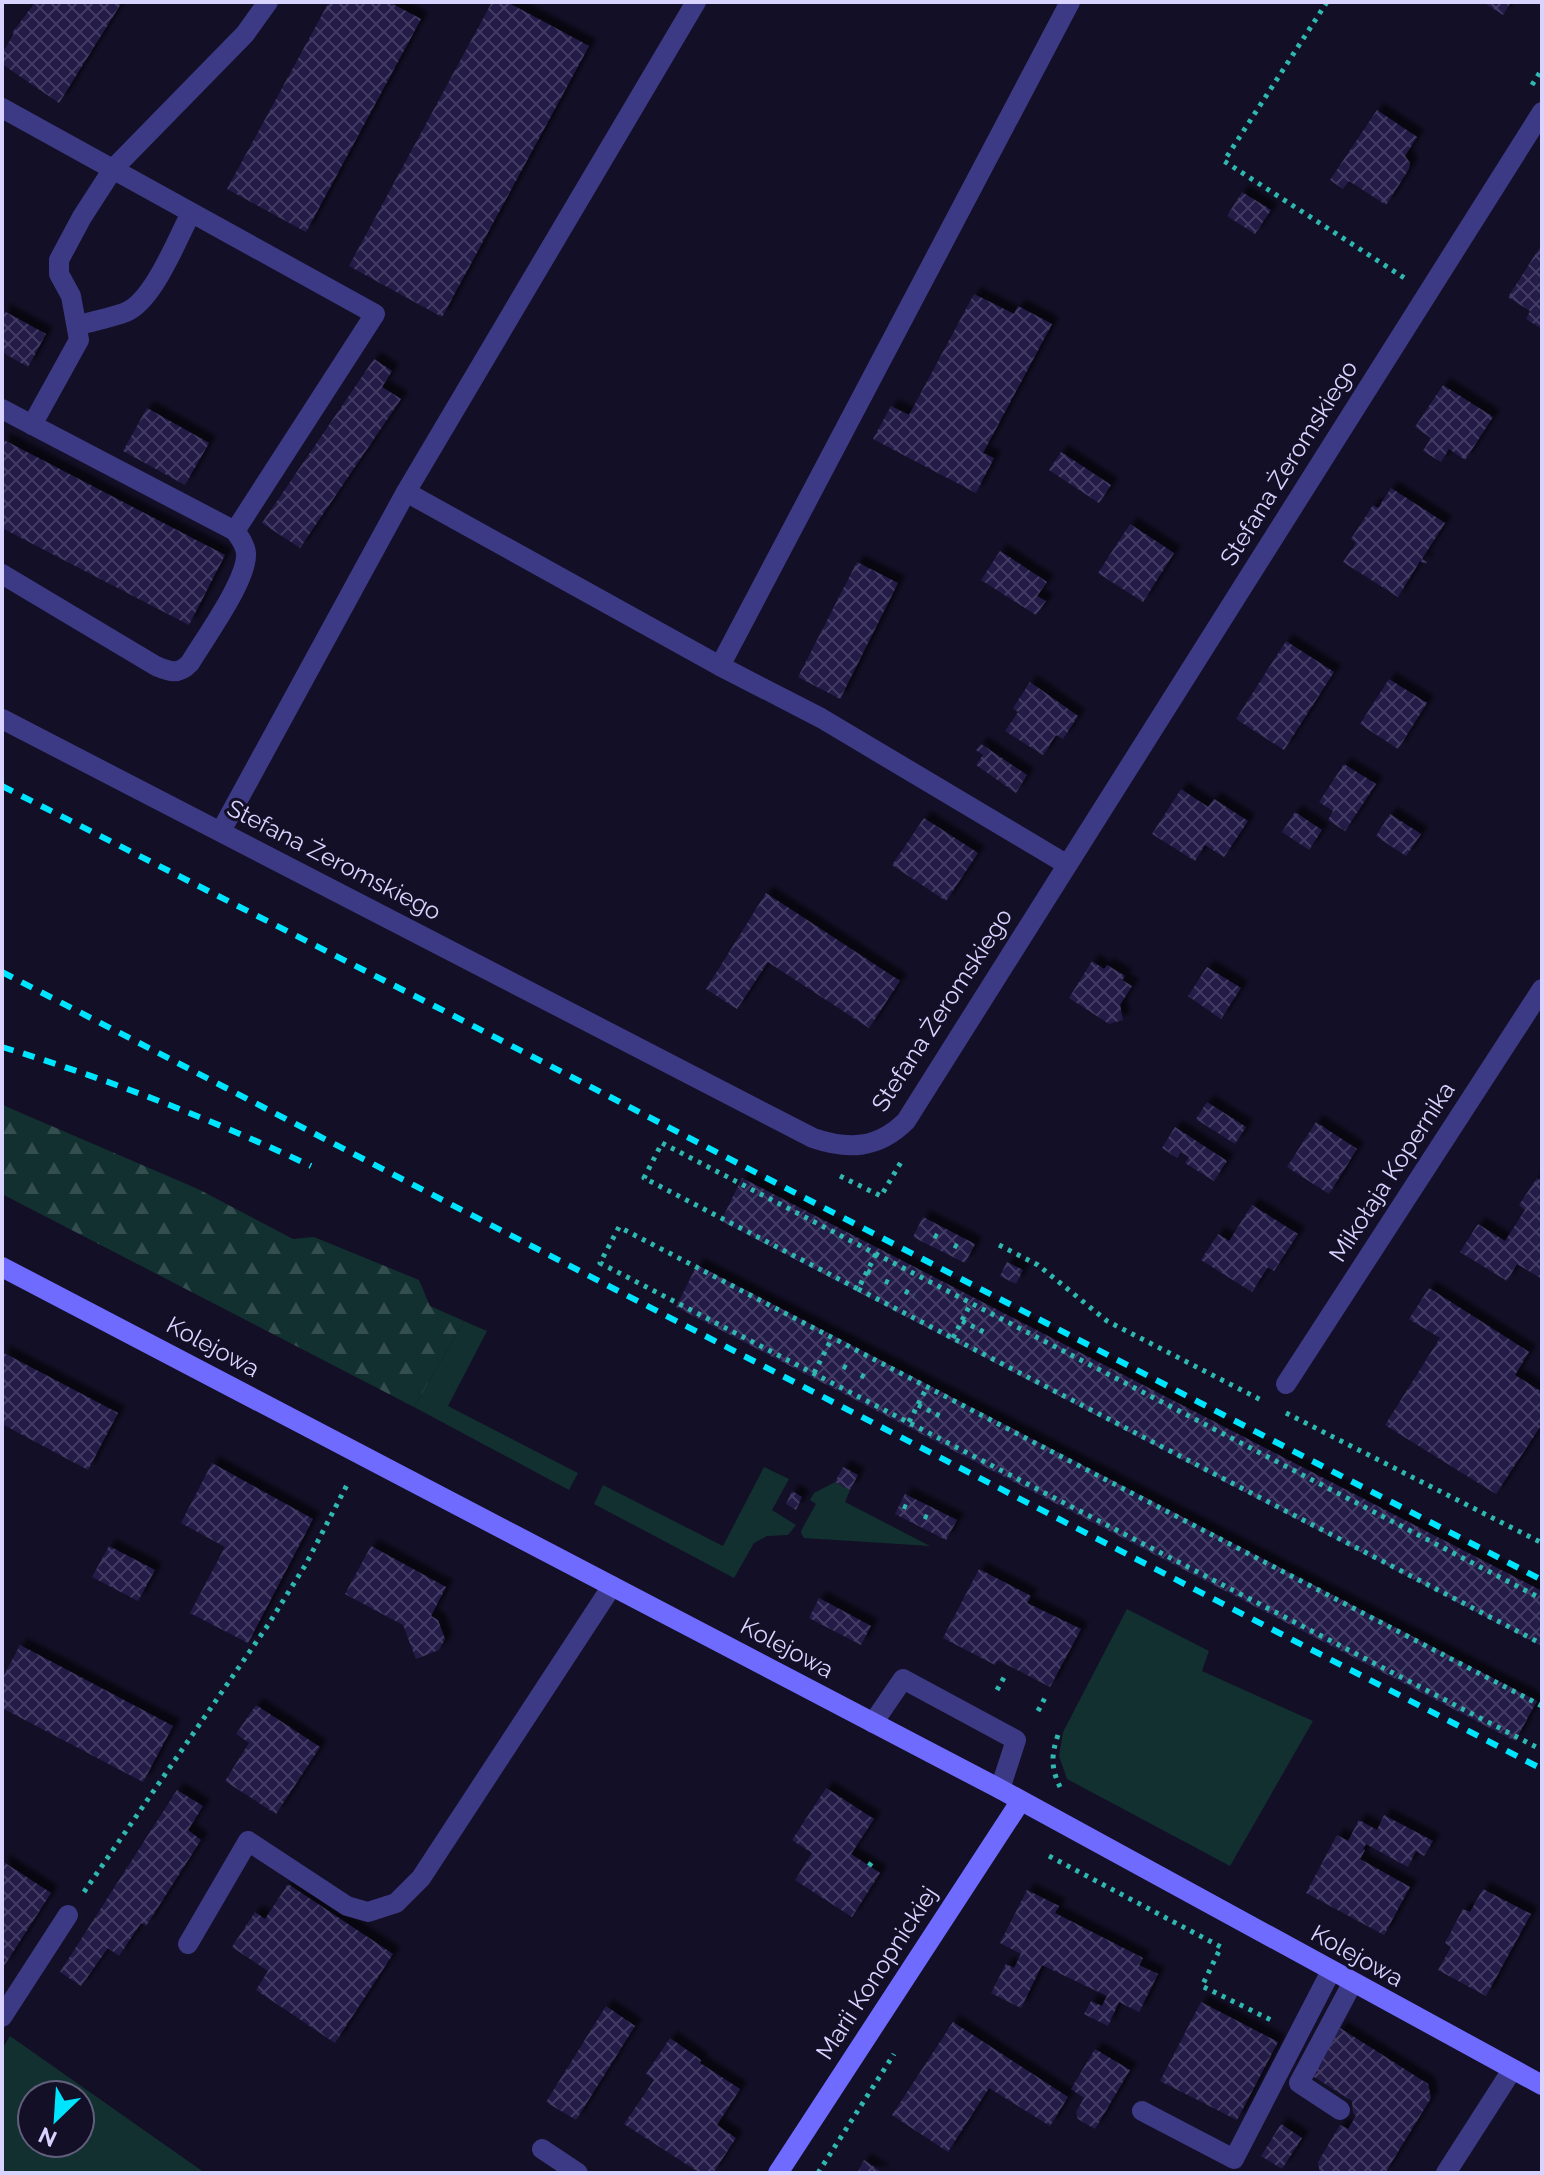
<svg xmlns="http://www.w3.org/2000/svg" width="1544" height="2175" font-family="Raleway,sans-serif">
	<style>
		.green { fill: #12302f; fill-rule: evenodd }
		.forest { fill: url(#forest-firs) }
		.building { fill: url(#building-cross-hatch); filter: url(#shadow) }
		.lines { fill: none; stroke-linecap: round; stroke-linejoin: round }
		.path { stroke: #2fb8b0; stroke-width: 5; stroke-dasharray: 4 6; stroke-linecap: butt }
		.lane { stroke: #3d3a85; stroke-width: 20 }
		.street { stroke: #3d3a85; stroke-width: 20 }
		.secondary { stroke: #6f6bff; stroke-width: 20 }
		.rail { stroke: #00e5ff; stroke-width: 6; stroke-dasharray: 12 10; stroke-linecap: butt }
		.labels { text-anchor: middle; stroke-width: 6; stroke-linejoin: round; paint-order: stroke }
		.street-label { font-size: 24px; fill: #d9d4ff; stroke: #130f26 }
	</style>
	<defs>
		<pattern id="forest-firs" width="22" height="20" patternUnits="userSpaceOnUse" patternTransform="scale(2)"><rect width="22" height="20" fill="#12302f"/><path d="M5 1l3.5 6h-7zM16 11l3.5 6h-7z" fill="#344d4e"/></pattern>
		<pattern id="building-cross-hatch" width="8" height="8" patternUnits="userSpaceOnUse" patternTransform="scale(2)"><rect width="8" height="8" fill="#241b47"/><path d="M0 0l8 8M0 8l8-8" fill="none" stroke="#433b63"/></pattern>
		<filter id="shadow"><feDropShadow dx="7" dy="-7" stdDeviation="2" flood-color="#0009"/></filter>
	</defs>
	<rect width="100%" height="100%" fill="#130f26"/>
	<!-- green -->
	<g class="green">
		<polygon points="464,1321 487,1331 448,1406 578,1473 569,1490 414,1407"/>
		<polygon points="764,1467 789,1479 772,1510 796,1525 788,1535 767,1536 754,1543 734,1578 594,1504 603,1485 723,1546"/>
		<polygon points="835,1482 850,1490 845,1502 930,1546 804,1538 801,1533 802,1529 816,1504 810,1500 814,1493"/>
		<polygon points="1127,1609 1209,1651 1202,1671 1313,1721 1230,1866 1067,1779 1059,1756 1063,1732"/>
		<path d="M 10,2036 L 205,2173 L 2,2173 L 2,2049 ZM 80,2095 L 80,2143 L 32,2143 L 32,2095 Z"/>
	</g>
	<!-- forest -->
	<polygon class="forest" points="2,1102 5,1106 198,1189 293,1239 314,1237 419,1280 430,1306 464,1321 414,1407 2,1194"/>
	<!-- building -->
	<g class="building">
		<polygon points="32,2 122,2 59,103 2,64 2,53 14,34 12,33 33,5"/>
		<polygon points="329,2 389,2 421,19 306,232 227,189"/>
		<polygon points="492,2 507,2 589,46 442,317 349,266"/>
		<polygon points="1483,2 1511,2 1503,15"/>
		<polygon points="1377,110 1417,137 1405,156 1410,163 1409,169 1386,205 1349,181 1343,189 1330,180"/>
		<polygon points="1242,192 1271,210 1255,234 1227,216"/>
		<polygon points="1542,244 1542,329 1526,319 1530,311 1508,297"/>
		<polygon points="974,294 1014,314 1018,306 1052,324 983,453 994,458 976,493 873,439 891,406 909,415"/>
		<polygon points="2,310 46,334 28,367 2,352"/>
		<polygon points="374,359 392,371 382,387 401,399 300,548 262,523"/>
		<polygon points="1443,385 1493,417 1465,460 1449,449 1441,462 1423,451 1431,438 1415,427"/>
		<polygon points="147,408 209,443 185,485 123,451"/>
		<polygon points="2,439 225,555 189,625 2,528"/>
		<polygon points="1061,452 1111,485 1099,503 1049,470"/>
		<polygon points="1391,488 1445,523 1422,559 1427,562 1425,564 1420,561 1398,597 1343,562 1356,543 1351,539 1373,505 1378,508"/>
		<polygon points="1130,524 1174,553 1143,602 1098,573"/>
		<polygon points="1000,551 1047,582 1037,596 1046,601 1036,615 981,580"/>
		<polygon points="857,562 898,583 840,699 798,677"/>
		<polygon points="1286,641 1334,672 1284,750 1236,719"/>
		<polygon points="1389,679 1427,703 1398,749 1360,724"/>
		<polygon points="1030,682 1078,716 1063,739 1056,735 1043,755 1005,731 1018,712 1013,708"/>
		<polygon points="981,744 1027,775 1016,793 976,765 983,755 976,750"/>
		<polygon points="1344,764 1376,784 1345,831 1328,820 1333,811 1319,802"/>
		<polygon points="1181,789 1208,807 1214,799 1248,821 1224,857 1205,845 1195,861 1152,834"/>
		<polygon points="1295,812 1322,830 1309,850 1282,832"/>
		<polygon points="1390,814 1421,834 1406,856 1376,836"/>
		<polygon points="924,818 978,853 946,901 892,865"/>
		<polygon points="766,893 900,981 869,1028 768,962 737,1009 706,989"/>
		<polygon points="1092,961 1104,969 1107,965 1125,976 1122,980 1132,986 1120,1005 1123,1020 1109,1024 1069,998"/>
		<polygon points="1207,967 1241,988 1221,1019 1188,996"/>
		<polygon points="1207,1102 1246,1127 1235,1144 1196,1119"/>
		<polygon points="1316,1122 1357,1149 1329,1194 1287,1167"/>
		<polygon points="1175,1127 1227,1161 1214,1181 1185,1163 1189,1157 1181,1152 1177,1158 1162,1148"/>
		<polygon points="742,1178 1542,1591 1542,1646 721,1221"/>
		<polygon points="1537,1178 1542,1181 1542,1279 1517,1264 1507,1281 1460,1252 1478,1224 1505,1241 1525,1210 1519,1205"/>
		<polygon points="1252,1205 1298,1234 1274,1271 1268,1267 1252,1292 1201,1260 1218,1234 1229,1241"/>
		<polygon points="923,1217 975,1244 965,1263 913,1237"/>
		<polygon points="1007,1262 1023,1270 1016,1284 1000,1276"/>
		<polygon points="697,1265 1537,1701 1515,1741 676,1307"/>
		<polygon points="1429,1288 1529,1352 1515,1375 1542,1392 1542,1424 1496,1494 1385,1425 1440,1338 1409,1319"/>
		<polygon points="2,1352 118,1413 88,1470 2,1424"/>
		<polygon points="212,1463 313,1519 248,1643 190,1613 225,1547 181,1523"/>
		<polygon points="843,1467 858,1475 850,1490 835,1482"/>
		<polygon points="792,1491 802,1497 796,1510 786,1504"/>
		<polygon points="905,1494 957,1520 946,1540 895,1514"/>
		<polygon points="109,1546 155,1570 138,1601 92,1577"/>
		<polygon points="371,1546 446,1587 431,1616 438,1620 445,1639 439,1650 416,1659 403,1625 345,1594"/>
		<polygon points="979,1569 1031,1596 1027,1603 1081,1629 1050,1687 998,1660 995,1665 943,1638"/>
		<polygon points="819,1598 871,1626 861,1645 809,1618"/>
		<polygon points="20,1645 173,1726 143,1782 2,1708 2,1679"/>
		<polygon points="256,1705 320,1747 276,1814 225,1781 249,1743 236,1734"/>
		<polygon points="826,1788 874,1819 851,1854 880,1873 852,1917 795,1880 812,1853 792,1840"/>
		<polygon points="177,1790 203,1806 188,1830 201,1840 146,1926 141,1923 119,1956 108,1948 81,1986 60,1972"/>
		<polygon points="1384,1815 1433,1841 1424,1856 1416,1851 1408,1867 1366,1844 1363,1849 1365,1850 1360,1859 1410,1887 1384,1935 1306,1893 1337,1835 1348,1841 1359,1820 1377,1830"/>
		<polygon points="2,1861 51,1893 2,1969"/>
		<polygon points="288,1884 393,1954 335,2043 256,1990 268,1971 232,1947 255,1912 265,1919"/>
		<polygon points="1483,1889 1531,1914 1486,1996 1438,1970 1451,1947 1445,1943 1463,1909 1470,1912"/>
		<polygon points="1027,1890 1059,1906 1055,1913 1143,1958 1139,1965 1158,1974 1139,2012 1119,2002 1108,2026 1084,2014 1091,2001 1102,2006 1107,1996 1042,1965 1021,2008 991,1993 1006,1964 1014,1968 1021,1954 1000,1943"/>
		<polygon points="1201,2002 1278,2042 1237,2120 1160,2081"/>
		<polygon points="606,2006 635,2026 576,2120 546,2102"/>
		<polygon points="953,2022 1068,2097 1050,2126 989,2088 948,2152 892,2115"/>
		<polygon points="1340,2028 1428,2084 1431,2098 1385,2173 1320,2173 1318,2162 1340,2125 1348,2129 1356,2116 1353,2113 1352,2101 1311,2075"/>
		<polygon points="670,2038 701,2060 700,2063 740,2089 717,2125 736,2138 713,2173 700,2173 624,2124 654,2080 646,2074"/>
		<polygon points="1095,2049 1130,2070 1095,2129 1078,2119 1076,2112 1084,2098 1071,2089"/>
		<polygon points="1281,2124 1302,2138 1282,2169 1261,2156"/>
		<polygon points="864,2160 883,2173 857,2173"/>
	</g>
	<g class="lines">
		<!-- path -->
		<g class="path">
			<polyline points="1327,2 1224,161 1406,279"/>
			<polyline points="1532,85 1542,69"/>
			<polyline points="840,1176 881,1196 901,1162"/>
			<polyline points="934,1235 941,1239"/>
			<polyline points="954,1245 961,1249"/>
			<polyline points="999,1245 1038,1265 1107,1321 1263,1401"/>
			<polyline points="876,1254 858,1289 644,1178 662,1143 1542,1599"/>
			<polyline points="867,1271 875,1275"/>
			<polyline points="885,1281 894,1285"/>
			<polyline points="858,1289 1542,1644"/>
			<polyline points="905,1291 914,1296"/>
			<polyline points="962,1321 986,1333"/>
			<polyline points="953,1338 971,1303"/>
			<polyline points="843,1366 850,1370"/>
			<polyline points="814,1373 832,1338"/>
			<polyline points="861,1375 868,1379"/>
			<polyline points="918,1405 942,1417"/>
			<polyline points="1286,1413 1542,1543"/>
			<polyline points="909,1422 927,1387"/>
			<polyline points="903,1506 910,1509"/>
			<polyline points="924,1516 932,1520"/>
			<polyline points="997,1690 1006,1674"/>
			<polyline points="1542,1706 619,1227 600,1263 1542,1750"/>
			<polyline points="1038,1711 1047,1694"/>
			<path d="M 1058,1735 C 1051,1755 1051,1768 1060,1787"/>
			<polyline points="1049,1856 1221,1947 1202,1986 1275,2022"/>
			<polyline points="869,1866 872,1862"/>
			<polyline points="84,1892 268,1625 306,1564 349,1481"/>
			<polyline points="818,2173 894,2054"/>
		</g>
		<!-- lane -->
		<g class="lane">
			<polyline points="696,2 406,492 720,666 821,718 1066,864"/>
			<polyline points="2,108 375,314 235,531 2,409"/>
			<path d="M 77,326 C 92,321 111,318 126,312 C 154,300 177,239 191,213"/>
			<polyline points="32,425 79,340 71,296 59,274 59,260 82,217 113,169 245,34 268,2"/>
			<path d="M 2,574 L 156,666 C 170,672 179,675 190,663 C 205,638 248,579 246,553 C 245,544 240,538 235,531"/>
			<polyline points="720,666 1070,2"/>
			<polyline points="221,831 406,492"/>
			<polyline points="873,1723 903,1679 1016,1740 1000,1789"/>
			<polyline points="188,1944 248,1841 347,1906 368,1912 396,1903 421,1878 612,1586"/>
			<polyline points="2,2017 68,1915"/>
			<polyline points="1340,2110 1299,2083 1353,1982"/>
			<polyline points="1142,2111 1234,2159 1331,1971"/>
		</g>
		<!-- street -->
		<g class="street">
			<path d="M 2,719 L 813,1138 C 848,1150 878,1149 906,1121 L 1542,112"/>
			<polyline points="1286,1384 1542,989"/>
			<polyline points="542,2149 578,2173"/>
			<polyline points="1446,2173 1512,2070"/>
		</g>
		<!-- secondary -->
		<g class="secondary">
			<polyline points="2,1267 1000,1789 1542,2085"/>
			<polyline points="778,2173 1020,1802"/>
		</g>
		<!-- rail -->
		<g class="rail">
			<polyline points="2,786 454,1016 1542,1580"/>
			<polyline points="2,972 1542,1769"/>
			<path d="M 2,1047 C 108,1079 211,1119 311,1166"/>
		</g>
	</g>
	<g class="labels">
		<!-- street labels -->
		<g class="street-label">
			<text transform="translate(1289 463) rotate(-58)" y="8">Stefana Żeromskiego</text>
			<text transform="translate(334 860) rotate(27)" y="8">Stefana Żeromskiego</text>
			<text transform="translate(942 1010) rotate(-57)" y="8">Stefana Żeromskiego</text>
			<text transform="translate(1392 1172) rotate(-57)" y="8">Mikołaja Kopernika</text>
			<text transform="translate(213 1347) rotate(28)" y="8">Kolejowa</text>
			<text transform="translate(787 1648) rotate(28)" y="8">Kolejowa</text>
			<text transform="translate(1357 1956) rotate(29)" y="8">Kolejowa</text>
			<text transform="translate(877 1973) rotate(-57)" y="8">Marii Konopnickiej</text>
		</g>
	</g>
	<!-- border -->
	<rect width="1544" height="2175" fill="none" stroke="#d9d4ff" stroke-width="8"/>
	<!-- north arrow -->
	<g transform="translate(56 2119) rotate(205)"><circle r="38" fill="#130f26" stroke="#625e7d" stroke-width="2"/>
	<path d="M0-6L14 30L0 20L-14 30Z" fill="#00e5ff"/>
	<text y="-12" font-size="22" font-weight="bold" text-anchor="middle" fill="#d9d4ff">N</text>
	</g>
</svg>
